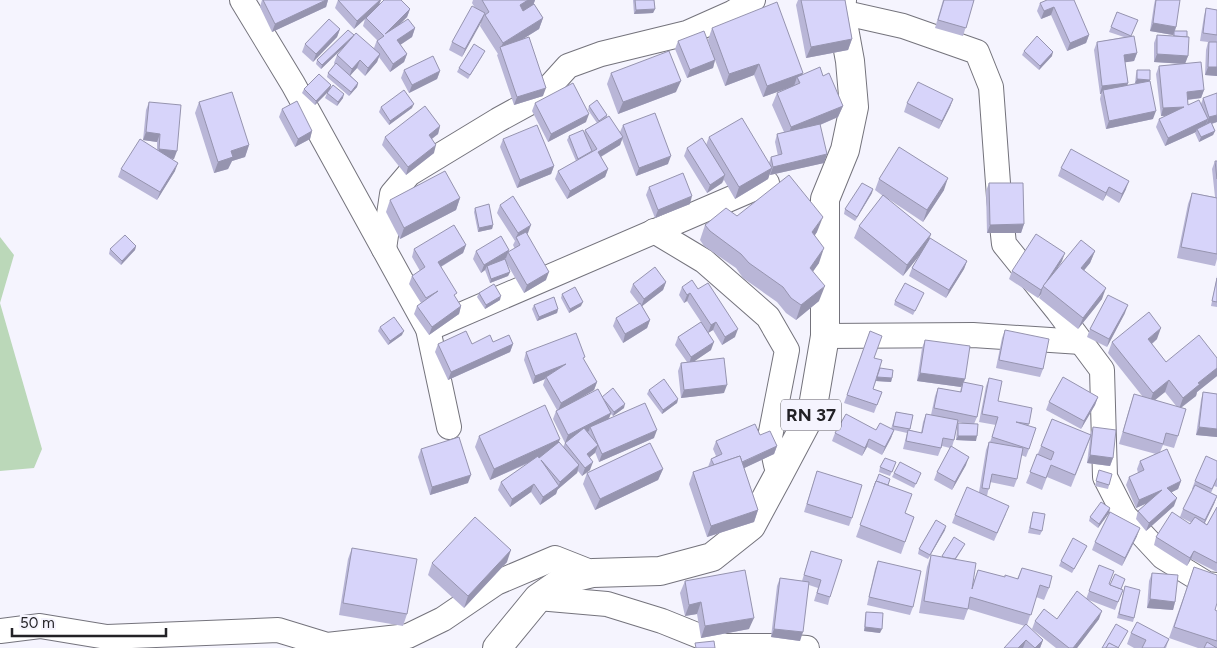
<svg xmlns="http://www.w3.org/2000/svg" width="1217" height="648" font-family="Figtree,sans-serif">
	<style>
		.green { fill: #bbd8b9 }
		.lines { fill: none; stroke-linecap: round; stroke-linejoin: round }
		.minor-casing { stroke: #74737c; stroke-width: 26 }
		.major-casing { stroke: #74737c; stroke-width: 30 }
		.minor { stroke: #fff; stroke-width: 24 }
		.major { stroke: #fff; stroke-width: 28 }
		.wall { fill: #b9b6d7; fill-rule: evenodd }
		.shaded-wall { fill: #9694af }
		.building { fill: #d7d4fa; stroke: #9694af }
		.labels { text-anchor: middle; stroke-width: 4; stroke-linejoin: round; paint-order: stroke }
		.shield { fill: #f5f4fe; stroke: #626167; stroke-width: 1 }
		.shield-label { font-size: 18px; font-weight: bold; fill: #232226 }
	</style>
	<rect width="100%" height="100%" fill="#f5f4fe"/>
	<!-- green -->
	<polygon class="green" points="0,237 14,255 0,303 42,449 34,468 0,471"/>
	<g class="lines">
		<defs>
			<g id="minor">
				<polyline points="242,0 293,84 428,329 449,427"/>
				<polyline points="841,12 903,26 977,52 991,87 999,197 1004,244 1058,311 1102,370 1105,477 1125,516 1163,557 1207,584 1217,585"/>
				<polyline points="654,231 704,261 768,317 787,350 770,437 776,465"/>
				<polyline points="384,249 392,194 409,174 498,120 540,97 568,66 601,54 687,33 732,13 753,0"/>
				<polyline points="428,329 767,183"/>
				<polyline points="825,336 973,335 1081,342"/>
				<polyline points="538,598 607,604 662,621 724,646 779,646 807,648"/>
				<polyline points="0,631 40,626 107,637 278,630 327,645 408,636 443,619 496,583 555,558 593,573"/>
			</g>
			<polyline id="major" points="497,648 538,598 564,580 593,573 660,571 712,557 751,526 778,476 812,412 825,336 825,199 845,150 854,107 850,61 841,12 842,0"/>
		</defs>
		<!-- minor casing -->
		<use href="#minor" class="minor-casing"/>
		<!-- major casing -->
		<use href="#major" class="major-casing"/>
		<!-- minor -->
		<use href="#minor" class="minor"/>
		<!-- major -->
		<use href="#major" class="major"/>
	</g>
	<!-- wall -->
	<g class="wall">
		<polygon points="262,0 328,0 326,7 272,32 260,7"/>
		<polygon points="338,0 381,0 379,5 410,9 407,17 400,24 415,28 412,37 400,45 407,54 404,62 390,72 379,57 377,62 365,76 357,68 350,75 358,83 357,87 349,96 327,77 328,73 335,65 334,63 337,55 348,43 321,69 316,64 317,60 354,35 352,37 374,48 377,40 363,26 365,19 354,29 335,8"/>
		<polygon points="473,0 535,0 533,5 543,18 539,29 523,39 543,96 514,105 497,55 498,54 480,26 482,19 462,57 449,50 452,42 475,8 472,3"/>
		<polygon points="633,0 654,0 655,9 653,13 634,14"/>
		<polygon points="798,0 845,0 852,39 848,50 806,58 796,5"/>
		<polygon points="943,0 974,0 963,36 935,28"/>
		<polygon points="1047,0 1089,35 1086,43 1067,51 1051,15 1041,19 1037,11 1040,3"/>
		<polygon points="1155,0 1177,0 1176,27 1175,31 1188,56 1185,63 1204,90 1201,98 1188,100 1188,105 1201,104 1203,98 1217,122 1212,124 1215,131 1213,135 1199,142 1195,133 1196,132 1165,146 1156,127 1159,119 1165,116 1161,116 1156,74 1159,66 1184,64 1154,62 1154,43 1157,35 1173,36 1173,35 1150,31 1154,5"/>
		<polygon points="1206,8 1217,10 1217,76 1205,75 1206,50 1208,42 1200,41 1204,16"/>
		<polygon points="1117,12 1131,36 1137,53 1134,61 1125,62 1128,83 1127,86 1137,83 1135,83 1136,74 1137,70 1150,80 1153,119 1106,129 1100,99 1101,94 1100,94 1094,50 1097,42 1124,37 1109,32"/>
		<polygon points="712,28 802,75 823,76 843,106 838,117 820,125 824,163 770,175 770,173 768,179 735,199 724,180 722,183 707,193 684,156 687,148 706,145 709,137 769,163 771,157 778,156 775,142 777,134 784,132 772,105 777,93 788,88 763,97 754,75 725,86 715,60 713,68 687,78 675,49 678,41 712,51 708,40"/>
		<polygon points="340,29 337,37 313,62 302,52 305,44"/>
		<polygon points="1024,51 1052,56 1039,70 1022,55"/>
		<polygon points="483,55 468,79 457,72 459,68"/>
		<polygon points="404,70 440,71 437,79 409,93 401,78"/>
		<polygon points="611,73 676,92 618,114 607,84"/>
		<polygon points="304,89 330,89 343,98 337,106 325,98 328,91 315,105 302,93"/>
		<polygon points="953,99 950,107 939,129 904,112 907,103"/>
		<polygon points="149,102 174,159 171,158 175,171 157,200 118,177 121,169 157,150 157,142 143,140 146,110"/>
		<polygon points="199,102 249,145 245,157 232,161 228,169 214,173 195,113"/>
		<polygon points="535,103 586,122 548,142 532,111"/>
		<polygon points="589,106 607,115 607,117 620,132 623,125 668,164 636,176 622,139 620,145 601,157 608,169 605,177 567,199 555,179 558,171 576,161 567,140 569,136 584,133 585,130 597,123 588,110"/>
		<polygon points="381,107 412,108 389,125 379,112"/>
		<polygon points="282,109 312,131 310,139 295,147 279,117"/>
		<polygon points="440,126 438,134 432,139 434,153 406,175 382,145 385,137"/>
		<polygon points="503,139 554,166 551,174 517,188 500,147"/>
		<polygon points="1215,161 1217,161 1217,259 1215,266 1177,258 1188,204 1192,193 1215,197 1212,169"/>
		<polygon points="1061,168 1126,189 1119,203 1106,195 1103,201 1058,176"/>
		<polygon points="879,179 944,190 923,222 887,198 929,240 967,261 964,269 946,298 909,276 912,268 921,253 903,276 854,238 859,226 883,196 875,190"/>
		<polygon points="989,183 1024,224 1021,233 987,233 986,191"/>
		<polygon points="649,187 690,204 655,218 646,195"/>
		<polygon points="872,193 855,221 844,214 845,209"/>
		<polygon points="460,198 456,210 400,239 386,212 390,200"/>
		<polygon points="500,205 528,233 527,234 546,280 524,293 506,262 510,272 508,276 490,283 485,270 481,273 473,259 476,251 509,250 508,252 515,249 513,245 515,241 497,213"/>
		<polygon points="475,208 493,225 492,229 478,232 474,212"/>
		<polygon points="737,216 817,232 815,235 819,263 813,271 819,301 796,320 786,313 777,302 743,278 736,268 704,246 700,240 705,225"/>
		<polygon points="466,245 463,253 441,267 455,297 461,306 459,314 429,335 414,314 417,306 421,303 409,284 412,276 420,271 412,257 414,249"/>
		<polygon points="136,246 135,250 121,265 109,254 110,249"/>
		<polygon points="1095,251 1090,263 1084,270 1102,299 1078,329 1039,298 1041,294 1038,298 1009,279 1012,271 1062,261 1055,272"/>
		<polygon points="1217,276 1217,307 1211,306"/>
		<polygon points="666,282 663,290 642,306 650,320 647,328 623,343 613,326 616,318 639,304 630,292 633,284"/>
		<polygon points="682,287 698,289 735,337 722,345 713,330 708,333 711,350 694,361 724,393 681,398 678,371 681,363 687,362 675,345 678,337 701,322 687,301 684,303 679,295"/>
		<polygon points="479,293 500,300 485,309 477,297"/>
		<polygon points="562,294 581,306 569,313 561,298"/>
		<polygon points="922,297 913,315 894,305 895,301"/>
		<polygon points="534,305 558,309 557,313 537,321 532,309"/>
		<polygon points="1125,313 1107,347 1087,337 1090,329"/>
		<polygon points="380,327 402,335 388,345 378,331"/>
		<polygon points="1005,330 1043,369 1040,377 996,368 1002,338"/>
		<polygon points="870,331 874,358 880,368 892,378 891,382 876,381 873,389 882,392 874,413 844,403"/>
		<path d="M 1157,339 L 1152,344 L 1166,362 L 1217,358 L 1217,376 L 1197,392 L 1196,396 L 1181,408 L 1178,436 L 1174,448 L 1163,445 L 1160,452 L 1181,481 L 1178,489 L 1172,492 L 1174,506 L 1146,531 L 1136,519 L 1138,511 L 1147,503 L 1136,508 L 1126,485 L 1129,477 L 1138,473 L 1137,469 L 1140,461 L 1156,454 L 1119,444 L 1130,406 L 1134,394 L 1143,397 L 1108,353 L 1112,342 ZM 1165,392 L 1177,407 L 1154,400 Z"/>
		<polygon points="925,340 965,379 964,382 977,417 974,424 976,441 956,440 957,428 958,423 967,424 958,422 954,440 952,447 966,465 952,490 934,480 937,472 950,448 942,446 938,456 903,449 907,433 894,430 891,438 882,455 867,447 862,456 832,441 835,433 891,429 896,412 913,415 910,430 921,433 923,422 926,414 931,415 935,396 938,388 960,392 961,387 917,381 922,348"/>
		<polygon points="493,342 513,344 510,352 448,380 435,352 438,344 472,344"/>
		<polygon points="526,352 584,360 597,382 594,390 579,399 602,397 624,408 613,416 611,414 608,419 654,438 599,462 595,452 589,457 590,470 582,476 578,471 577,473 557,490 556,494 540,505 531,492 510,507 498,490 501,482 529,463 490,480 475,447 479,436 559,442 563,447 565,443 553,419 556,411 557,410 543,385 545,379 533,384 524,360"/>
		<polygon points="989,378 998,401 1029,424 1028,426 1029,449 1026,457 1021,455 1017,479 1014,487 990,482 987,496 1006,514 994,541 952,523 955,515 979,492 986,450 989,442 990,442 996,425 979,422 986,386"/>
		<polygon points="649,390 678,399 677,403 662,414 647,394"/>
		<polygon points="1203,392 1217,394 1217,437 1196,435 1201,400"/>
		<polygon points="1098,397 1095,405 1081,429 1046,410 1049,402"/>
		<polygon points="1052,419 1090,435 1093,427 1113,458 1110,466 1087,463 1090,439 1071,487 1047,477 1042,490 1026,483"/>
		<polygon points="760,435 777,446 774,454 744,468 758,510 754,522 707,537 689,484 693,472 708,467 711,459 716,456 713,449 716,441"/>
		<polygon points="421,449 468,483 430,495 418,457"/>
		<polygon points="1217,461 1217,487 1214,486 1211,493 1217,496 1214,504 1205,523 1207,525 1217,507 1217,572 1191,559 1187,566 1154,545 1156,537 1190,524 1192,523 1180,517 1183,509 1193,490 1192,489 1195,481"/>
		<polygon points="896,462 890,476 879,472 880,467"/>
		<polygon points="663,469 658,480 595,510 583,484 587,473"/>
		<polygon points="1099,470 1109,485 1108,489 1095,486"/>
		<polygon points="817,471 852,518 849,526 804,512"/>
		<polygon points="894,473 921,473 914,488 892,477"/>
		<polygon points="888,485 905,513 914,517 901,554 856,537 874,487"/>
		<polygon points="1110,508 1109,513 1098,528 1089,521 1090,517"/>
		<polygon points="1033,512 1042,531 1040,535 1028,533"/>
		<polygon points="945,530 928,559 918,554 919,549"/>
		<polygon points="1137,536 1122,566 1092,550 1095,542"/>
		<polygon points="1087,546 1072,573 1059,566 1061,561"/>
		<polygon points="352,548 407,614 403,626 339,615 348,559"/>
		<polygon points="963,548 956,559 973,583 978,570 1004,577 1017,579 1022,568 1049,588 1044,600 1036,597 1027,625 1043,640 1040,648 1004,648 1025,626 968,609 964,620 919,613 927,567 931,555 942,557"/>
		<polygon points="811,551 830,597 828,605 814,601 818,588 809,585 800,641 771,637 777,586 780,578 802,581"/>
		<polygon points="878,561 913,607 910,615 867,605 875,569"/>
		<polygon points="507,562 464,608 428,575 432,563"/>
		<polygon points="1099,565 1109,584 1123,590 1115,610 1086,599"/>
		<polygon points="1194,567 1215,610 1217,611 1217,648 1198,648 1169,638"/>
		<polygon points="1152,573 1175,602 1173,610 1147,608 1149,581"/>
		<polygon points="685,581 749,629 701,638 697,614 685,616 680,593"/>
		<polygon points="1125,586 1134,618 1133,622 1117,618"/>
		<polygon points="866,612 880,633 864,631 865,616"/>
		<polygon points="1057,619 1099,619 1077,648 1056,648 1032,629 1035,621"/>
		<polygon points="1131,633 1169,639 1166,648 1134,648 1127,644"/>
	</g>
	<!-- shaded-wall -->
	<g class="shaded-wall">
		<polygon points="326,0 328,0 326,7 272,32 275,24"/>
		<polygon points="380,0 381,0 378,7 354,29 357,21"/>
		<polygon points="528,0 535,0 533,6 515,17 520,5"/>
		<polygon points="1054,7 1051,15 1041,19 1044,11"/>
		<polygon points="410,9 407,17 382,42 385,34"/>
		<polygon points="655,9 653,13 634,14 636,10"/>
		<polygon points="485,13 482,21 462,57 465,49"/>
		<polygon points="543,18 539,29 502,52 500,49 503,43"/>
		<polygon points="1153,23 1176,27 1173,35 1150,31"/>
		<polygon points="415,28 412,37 394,49 397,40"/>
		<polygon points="340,29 337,37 313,62 316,54"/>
		<polygon points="354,35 352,39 321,69 322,65"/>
		<polygon points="1089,35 1086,43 1067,51 1070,43"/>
		<polygon points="852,39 848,50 806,58 811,47"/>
		<polygon points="1053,52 1052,56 1039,70 1040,66"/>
		<polygon points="1137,53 1134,61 1121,63 1124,55"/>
		<polygon points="380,54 377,62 365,76 368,68"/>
		<polygon points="407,54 404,62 390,72 393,64"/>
		<polygon points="1157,54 1188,56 1185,64 1154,62"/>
		<polygon points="360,60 357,68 349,77 352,69"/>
		<polygon points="715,60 713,68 687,78 690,70"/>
		<polygon points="759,64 754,75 725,86 729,74"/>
		<polygon points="1208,67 1217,67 1217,76 1205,75"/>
		<polygon points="440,71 437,79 409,93 412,85"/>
		<polygon points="803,73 799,83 797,77 794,86 763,97 767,86"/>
		<polygon points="1137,79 1150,80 1148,84 1135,83"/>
		<polygon points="681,81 676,92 618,114 623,102"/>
		<polygon points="358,83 357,87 349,96 351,92"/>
		<polygon points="1128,83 1125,91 1103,90 1101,94 1100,94 1102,86"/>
		<polygon points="331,85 330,90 315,105 316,101"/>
		<polygon points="546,88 543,96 514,105 517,97"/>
		<polygon points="1204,90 1201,98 1184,100 1187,92"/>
		<polygon points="344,94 343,98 337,106 338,102"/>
		<polygon points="953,99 950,107 939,129 942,121"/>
		<polygon points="414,104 412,108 389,125 390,121"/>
		<polygon points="843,106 838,117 787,139 791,127"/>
		<polygon points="1184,107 1181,115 1161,116 1163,108"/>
		<polygon points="1156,111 1153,119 1106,129 1109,121"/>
		<polygon points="589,114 586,122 548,142 551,134"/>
		<polygon points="1217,115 1217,122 1206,125 1209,117"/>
		<polygon points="1208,119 1205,127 1197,129 1196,132 1165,146 1168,138"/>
		<polygon points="440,126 438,134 426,143 429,135"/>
		<polygon points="312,131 310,139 295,147 298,139"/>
		<polygon points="1215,131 1213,135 1199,142 1201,137"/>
		<polygon points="146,132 160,134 157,142 143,140"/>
		<polygon points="623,137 620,145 595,160 598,152"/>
		<polygon points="249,145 245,157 232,161 228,169 214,173 218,162 231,151"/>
		<polygon points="436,145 434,153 406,175 408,167"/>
		<polygon points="159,149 177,151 174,159 156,157"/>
		<polygon points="827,154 824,163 770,175 773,167"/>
		<polygon points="671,156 668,164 636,176 639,168"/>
		<polygon points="178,163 175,171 157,200 160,192"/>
		<polygon points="554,166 551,174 517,188 520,180"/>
		<polygon points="772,168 768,179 735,199 739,187"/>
		<polygon points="608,169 605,177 567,199 570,191"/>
		<polygon points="725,175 722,183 707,193 710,185"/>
		<polygon points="948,178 944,190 923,222 927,210"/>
		<polygon points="1129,181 1126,189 1119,203 1122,194"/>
		<polygon points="1109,187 1106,195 1103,201 1106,193"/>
		<polygon points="873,189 872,193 855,221 857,217"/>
		<polygon points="692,196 690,204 655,218 658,210"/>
		<polygon points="460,198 456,210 400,239 404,228"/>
		<polygon points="823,217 817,232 806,247 812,232"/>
		<polygon points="1024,224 1021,233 987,233 990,225"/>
		<polygon points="493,225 492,229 478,232 479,228"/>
		<polygon points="531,225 528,233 517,240 516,238 518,233"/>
		<polygon points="931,234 927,246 903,276 907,265"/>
		<polygon points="466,245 463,253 435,270 438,262"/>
		<polygon points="136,246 135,250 121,265 122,261"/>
		<polygon points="824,248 819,263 805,283 810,268"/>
		<polygon points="509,250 506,258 488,269 487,266 485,270 481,273 484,265"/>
		<polygon points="1095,251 1090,263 1077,279 1081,268"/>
		<polygon points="1065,253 1062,261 1045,287 1043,286 1041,294 1038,298 1041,290"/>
		<polygon points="967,261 964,269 946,298 949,290"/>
		<polygon points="510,272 508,276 490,283 491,279"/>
		<polygon points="549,272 546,280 524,293 527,285"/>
		<polygon points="666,282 663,290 641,307 644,299"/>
		<polygon points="825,286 819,301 796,320 801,305"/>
		<polygon points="1106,288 1102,299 1078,329 1083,318"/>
		<polygon points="690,293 687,301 684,303 687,295"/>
		<polygon points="501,296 500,300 485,309 486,305"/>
		<polygon points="583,302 581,306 569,313 570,309"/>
		<polygon points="1128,305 1125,313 1107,347 1109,339"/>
		<polygon points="461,306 459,314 429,335 432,327"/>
		<polygon points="558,309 557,313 537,321 539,317"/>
		<polygon points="650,320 647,328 623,343 625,334"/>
		<polygon points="716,322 713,330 708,333 711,325"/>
		<polygon points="1161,328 1157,339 1143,351 1148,339"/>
		<polygon points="738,329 735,337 722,345 725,337"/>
		<polygon points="404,331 402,335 388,345 390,341"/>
		<polygon points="714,342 711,350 689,365 691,357"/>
		<polygon points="513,344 510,352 448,380 451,372"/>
		<polygon points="566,364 546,377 545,379 533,384 535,376"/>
		<polygon points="1217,368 1217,376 1197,392 1196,396 1179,409 1183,398 1198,383"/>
		<polygon points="920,373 965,379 961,387 917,381"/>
		<polygon points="877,377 892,378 891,382 876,381"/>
		<polygon points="1169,380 1165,392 1149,405 1153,393"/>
		<polygon points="597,382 594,390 558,411 561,403"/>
		<polygon points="727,385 724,393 681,398 684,390"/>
		<polygon points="1098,397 1095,405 1081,429 1084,421"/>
		<polygon points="678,399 677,403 662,414 663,410"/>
		<polygon points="625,404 624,408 613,416 614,412"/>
		<polygon points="611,413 608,421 590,427 589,431 565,443 568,435"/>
		<polygon points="1199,427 1217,429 1217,437 1196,435"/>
		<polygon points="657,430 654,438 599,462 602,454"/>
		<polygon points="894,430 891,438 882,455 885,447"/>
		<polygon points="958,436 977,436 976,441 956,440"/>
		<polygon points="560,439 556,450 490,480 494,469"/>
		<polygon points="869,439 867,447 862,456 865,448"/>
		<polygon points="598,445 595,453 584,462 587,454"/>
		<polygon points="777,446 774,454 738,471 741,463"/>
		<polygon points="1090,455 1113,458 1110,466 1087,463"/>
		<polygon points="969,457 966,465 952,490 955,482"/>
		<polygon points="593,462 590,470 582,476 585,468"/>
		<polygon points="579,465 577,473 557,490 560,482"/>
		<polygon points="663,469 658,480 595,510 600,499"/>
		<polygon points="471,475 468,483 430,495 432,487"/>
		<polygon points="1181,481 1178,489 1164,496 1167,488"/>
		<polygon points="534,484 531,492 510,507 512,499"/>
		<polygon points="559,486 556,494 540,505 543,497"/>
		<polygon points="1162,490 1159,498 1136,508 1139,500"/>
		<polygon points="1217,496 1214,504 1202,528 1205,520"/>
		<polygon points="1177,498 1174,506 1146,531 1149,523"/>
		<polygon points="1110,508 1109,513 1098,528 1099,524"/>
		<polygon points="758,510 754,522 707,537 711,526"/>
		<polygon points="946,526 945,530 928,559 930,555"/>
		<polygon points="1140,528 1137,536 1122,566 1125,558"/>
		<polygon points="511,550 507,562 464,608 468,596"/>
		<polygon points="1194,551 1191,559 1187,566 1190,558"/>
		<polygon points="1150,599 1175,602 1173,610 1147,608"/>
		<polygon points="701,602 697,614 685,616 689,605"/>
		<polygon points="1102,611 1099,619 1077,648 1073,648"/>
		<polygon points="754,618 749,629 701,638 705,626"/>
		<polygon points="865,627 882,629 880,633 864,631"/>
		<polygon points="774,629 803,632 800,641 771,637"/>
		<polygon points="1026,640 1023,648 1018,648"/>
		<polygon points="1043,640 1040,648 1035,648"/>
	</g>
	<!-- building -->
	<g class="building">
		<polygon points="263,0 326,0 275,24"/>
		<polygon points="338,0 380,0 357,21"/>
		<polygon points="384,0 401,0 410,9 385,34 408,19 415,28 397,40 407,54 393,64 377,41 384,36 366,18"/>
		<polygon points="482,0 528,0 520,5 523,11 534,4 543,18 503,43 485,15 489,12"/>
		<polygon points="635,0 654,0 655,9 636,10"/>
		<polygon points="801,0 845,0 852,39 811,47"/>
		<polygon points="944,0 974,0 966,28 938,20"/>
		<polygon points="1047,0 1074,0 1089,35 1070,43 1054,7 1044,11 1040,3"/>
		<polygon points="1156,0 1180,0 1176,27 1153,23"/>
		<polygon points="777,2 803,73 767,86 759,64 729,74 712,28"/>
		<polygon points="472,6 485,13 465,49 452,42"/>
		<polygon points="1206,8 1217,10 1217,35 1203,33"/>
		<polygon points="1117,12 1138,20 1131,36 1111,27"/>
		<polygon points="329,19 340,29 316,54 305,44"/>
		<polygon points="348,30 354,35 322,65 317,60"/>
		<polygon points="704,31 715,60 690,70 678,41"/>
		<polygon points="1174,31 1187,31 1187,37 1174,36"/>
		<polygon points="356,33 380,54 368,68 360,60 352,69 337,55"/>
		<polygon points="1157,35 1189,37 1188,56 1157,54"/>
		<polygon points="1037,36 1053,52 1040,66 1024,51"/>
		<polygon points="1134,36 1137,53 1124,55 1128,83 1102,86 1097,42"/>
		<polygon points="529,37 546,88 517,97 500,47"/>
		<polygon points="1209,42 1217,42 1217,67 1208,67"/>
		<polygon points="474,44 485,51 470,75 459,68"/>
		<polygon points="669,51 681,81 623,102 611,73"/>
		<polygon points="433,56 440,71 412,85 404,70"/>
		<polygon points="1201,62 1204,90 1187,92 1188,105 1199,100 1208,119 1168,138 1159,119 1184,107 1163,108 1159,66"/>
		<polygon points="336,63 358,83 351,92 328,73"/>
		<polygon points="820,67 823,76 829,73 843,106 791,127 777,93 800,83 797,77"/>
		<polygon points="1137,70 1150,70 1150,80 1137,79"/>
		<polygon points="319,74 331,85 316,101 304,89"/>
		<polygon points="1150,81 1156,111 1109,121 1103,90"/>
		<polygon points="918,82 953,99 942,121 907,103"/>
		<polygon points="573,83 589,114 551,134 535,103"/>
		<polygon points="333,85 344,94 338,102 327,93"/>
		<polygon points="404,90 414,104 390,121 381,107"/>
		<polygon points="232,92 249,145 231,151 233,157 218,162 199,102"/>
		<polygon points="1217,93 1217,115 1209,117 1203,98"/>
		<polygon points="597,100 607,115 599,121 589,106"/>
		<polygon points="297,101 312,131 298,139 282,109"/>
		<polygon points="149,102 181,105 177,151 159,149 160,134 146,132"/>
		<polygon points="425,106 440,126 429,135 436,145 408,167 385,137"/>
		<polygon points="655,113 671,156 639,168 623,125"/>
		<polygon points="609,116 623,137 598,152 608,169 570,191 558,171 597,149 585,130"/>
		<polygon points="742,118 772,168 739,187 709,137"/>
		<polygon points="1211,122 1215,131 1201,137 1197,129"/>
		<polygon points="820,124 827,154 773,167 771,157 782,154 777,134"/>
		<polygon points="537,125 554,166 520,180 503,139"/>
		<polygon points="583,130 592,151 578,159 569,136"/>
		<polygon points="702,138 725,175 710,185 687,148"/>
		<polygon points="140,139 178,163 160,192 121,169"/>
		<polygon points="899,147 948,178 927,210 879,179"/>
		<polygon points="1071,149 1129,181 1122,194 1109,187 1106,193 1061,168"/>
		<polygon points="1215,161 1217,161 1217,179"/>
		<polygon points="445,171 460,198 404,228 390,200"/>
		<polygon points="683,173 692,196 658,210 649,187"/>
		<polygon points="789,175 823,217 812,232 824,248 810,268 825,286 801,305 791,298 783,287 749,263 741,254 710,231 705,225 726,208 737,216"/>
		<polygon points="862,183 873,189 857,217 845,209"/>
		<polygon points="989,183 1023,183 1024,224 990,225"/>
		<polygon points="1192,193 1217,198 1217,254 1181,247"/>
		<polygon points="883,195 931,234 907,265 859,226"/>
		<polygon points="513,196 531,225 518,233 500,205"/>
		<polygon points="489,204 493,225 479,228 475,208"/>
		<polygon points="454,225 466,245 438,262 457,293 454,295 461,306 432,327 417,306 438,291 426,298 412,276 425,267 414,249"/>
		<polygon points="526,232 549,272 527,285 508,252 520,245 516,237"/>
		<polygon points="1036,234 1065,253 1041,290 1012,271"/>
		<polygon points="125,235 136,246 122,261 110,249"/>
		<polygon points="501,236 509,250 484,265 476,251"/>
		<polygon points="930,238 967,261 949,290 912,268"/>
		<polygon points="1081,240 1095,251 1081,268 1106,288 1083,318 1043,286"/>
		<polygon points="505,259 510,272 491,279 487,266"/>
		<polygon points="655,267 666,282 644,299 633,284"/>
		<polygon points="1217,278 1217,302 1212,301"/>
		<polygon points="692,280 698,289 708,283 738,329 725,337 716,322 711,325 690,293 687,295 682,287"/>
		<polygon points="905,283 924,293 915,311 895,301"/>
		<polygon points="494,284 501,296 486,305 479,293"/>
		<polygon points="575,287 583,302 570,309 562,294"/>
		<polygon points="1108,295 1128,305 1109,339 1090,329"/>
		<polygon points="554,297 558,309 539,317 534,305"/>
		<polygon points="640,303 650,320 625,334 616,318"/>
		<polygon points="1149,312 1161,328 1148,339 1166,362 1199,335 1217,358 1217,368 1198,383 1200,384 1183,398 1169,380 1153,393 1112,342"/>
		<polygon points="394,317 404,331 390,341 380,327"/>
		<polygon points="701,322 714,342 691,357 678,337"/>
		<polygon points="1005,330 1049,339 1043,369 999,360"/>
		<polygon points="466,331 472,344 490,335 493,342 509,335 513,344 451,372 438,344"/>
		<polygon points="870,331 882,336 874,358 882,360 873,389 882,392 877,405 847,395"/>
		<polygon points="576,333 585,357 583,358 597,382 561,403 546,377 566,364 535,376 526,352"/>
		<polygon points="925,340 970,346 965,379 920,373"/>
		<polygon points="724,358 727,385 684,390 681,363"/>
		<polygon points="880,368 893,370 892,378 877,377"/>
		<polygon points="1063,377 1098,397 1084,421 1049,402"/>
		<polygon points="989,378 1002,381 998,401 1032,408 1029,424 1016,422 1036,428 1029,449 992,437 998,417 982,414"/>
		<polygon points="664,379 678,399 663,410 649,390"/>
		<polygon points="963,382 983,386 977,417 934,408 938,388 961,392"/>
		<polygon points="613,388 625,404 614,412 602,397"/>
		<polygon points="598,389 611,413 568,435 556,411"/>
		<polygon points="1203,392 1217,394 1217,429 1199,427"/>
		<polygon points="1134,394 1186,409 1178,436 1166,433 1163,444 1123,432"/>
		<polygon points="645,403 657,430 602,454 590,427"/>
		<polygon points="545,405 560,439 494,469 479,436"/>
		<polygon points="896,412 913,415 910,429 893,426"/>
		<polygon points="846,414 876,430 880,423 894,430 885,447 869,439 865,448 835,433"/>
		<polygon points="926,414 958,420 954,440 943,438 941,448 906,441 908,430 922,433"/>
		<polygon points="1052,419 1091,435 1075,475 1051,465 1046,478 1030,472 1037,454 1051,460 1054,452 1041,446"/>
		<polygon points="958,423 978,424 977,436 958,436"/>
		<polygon points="755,424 760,435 770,431 777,446 742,462 740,456 714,465 711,459 722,454 716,441"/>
		<polygon points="1093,427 1116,430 1113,458 1090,455"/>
		<polygon points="584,428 598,445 587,454 593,462 585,468 565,443"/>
		<polygon points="459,437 471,475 432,487 421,449"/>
		<polygon points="559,442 579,465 560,482 541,460 559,486 543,497 534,484 512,499 501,482 538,456 539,458"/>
		<polygon points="989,442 1023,448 1017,479 992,474 989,489 982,488"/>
		<polygon points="650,443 663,469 600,499 587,473"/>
		<polygon points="951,446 969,457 955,482 937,472"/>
		<polygon points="1167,449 1181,481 1167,488 1177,498 1149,523 1138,511 1162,490 1139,500 1129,477 1144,470 1140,461"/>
		<polygon points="740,456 758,510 711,526 693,472"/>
		<polygon points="1206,456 1217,461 1217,478 1212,489 1195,481"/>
		<polygon points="885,458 896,462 892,472 880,467"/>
		<polygon points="900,462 921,473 916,484 894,473"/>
		<polygon points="1099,470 1112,474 1109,485 1096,481"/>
		<polygon points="817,471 862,485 852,518 807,504"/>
		<polygon points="879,474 890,479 888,485 876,481 874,487"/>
		<polygon points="876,481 912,494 905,513 914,517 905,542 860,525"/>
		<polygon points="1195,485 1217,496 1205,520 1183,509"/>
		<polygon points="967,487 1009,506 997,533 955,515"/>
		<polygon points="1101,502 1110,508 1099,524 1090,517"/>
		<polygon points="1217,507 1217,563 1194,551 1190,558 1156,537 1172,512 1190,524 1195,517 1207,525"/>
		<polygon points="1033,512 1045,514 1042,531 1030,528"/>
		<polygon points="1110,512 1140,528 1125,558 1095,542"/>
		<polygon points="475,517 511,550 468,596 432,563"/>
		<polygon points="936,520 946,526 930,555 919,549"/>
		<polygon points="954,537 965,544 955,559 943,557 942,556"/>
		<polygon points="1073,538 1087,546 1074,569 1061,561"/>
		<polygon points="352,548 417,559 407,614 343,603"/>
		<polygon points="811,551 842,560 830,597 817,593 821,580 804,575"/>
		<polygon points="931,555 976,563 972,589 978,570 1005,577 1005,575 1018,579 1022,568 1052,576 1049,588 1040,585 1031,615 970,597 968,609 924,601"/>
		<polygon points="878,561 921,571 913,607 869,597"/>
		<polygon points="1099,565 1114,571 1109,584 1123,590 1118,602 1089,591"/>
		<polygon points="1194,567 1217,575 1217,603 1215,610 1217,611 1217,641 1174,627"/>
		<polygon points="745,570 754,618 705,626 701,602 689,605 685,581"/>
		<polygon points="1152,573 1178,575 1175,602 1150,599"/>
		<polygon points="1115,574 1125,579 1121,589 1110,585"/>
		<polygon points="780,578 809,582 803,632 774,629"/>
		<polygon points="1125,586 1140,590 1134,618 1119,614"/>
		<polygon points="1077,591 1102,611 1073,648 1069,648 1035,621 1044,609 1057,619"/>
		<polygon points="866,612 883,613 882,629 865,627"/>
		<polygon points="1137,622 1169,639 1164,648 1142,648 1146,640 1131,633"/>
		<polygon points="1026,624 1043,640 1035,648 1026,640 1018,648 1004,648"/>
		<polygon points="1116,624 1128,631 1118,648 1109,643 1106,648 1102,648"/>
		<polygon points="714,641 715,648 696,648 695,643"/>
		<polygon points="1207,642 1217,648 1204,648"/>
		<polygon points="1109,643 1119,648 1106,648"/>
	</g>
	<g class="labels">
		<!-- shield labels -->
		<rect class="shield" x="781" y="399.5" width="60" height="31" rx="4"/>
		<g class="shield-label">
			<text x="811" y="421">RN 37</text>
		</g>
	</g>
	<!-- scale -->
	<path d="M12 628v8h154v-8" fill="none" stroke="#232226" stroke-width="2.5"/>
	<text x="20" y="628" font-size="15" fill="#232226" stroke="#f5f4fe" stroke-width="4" paint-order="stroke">50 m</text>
</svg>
